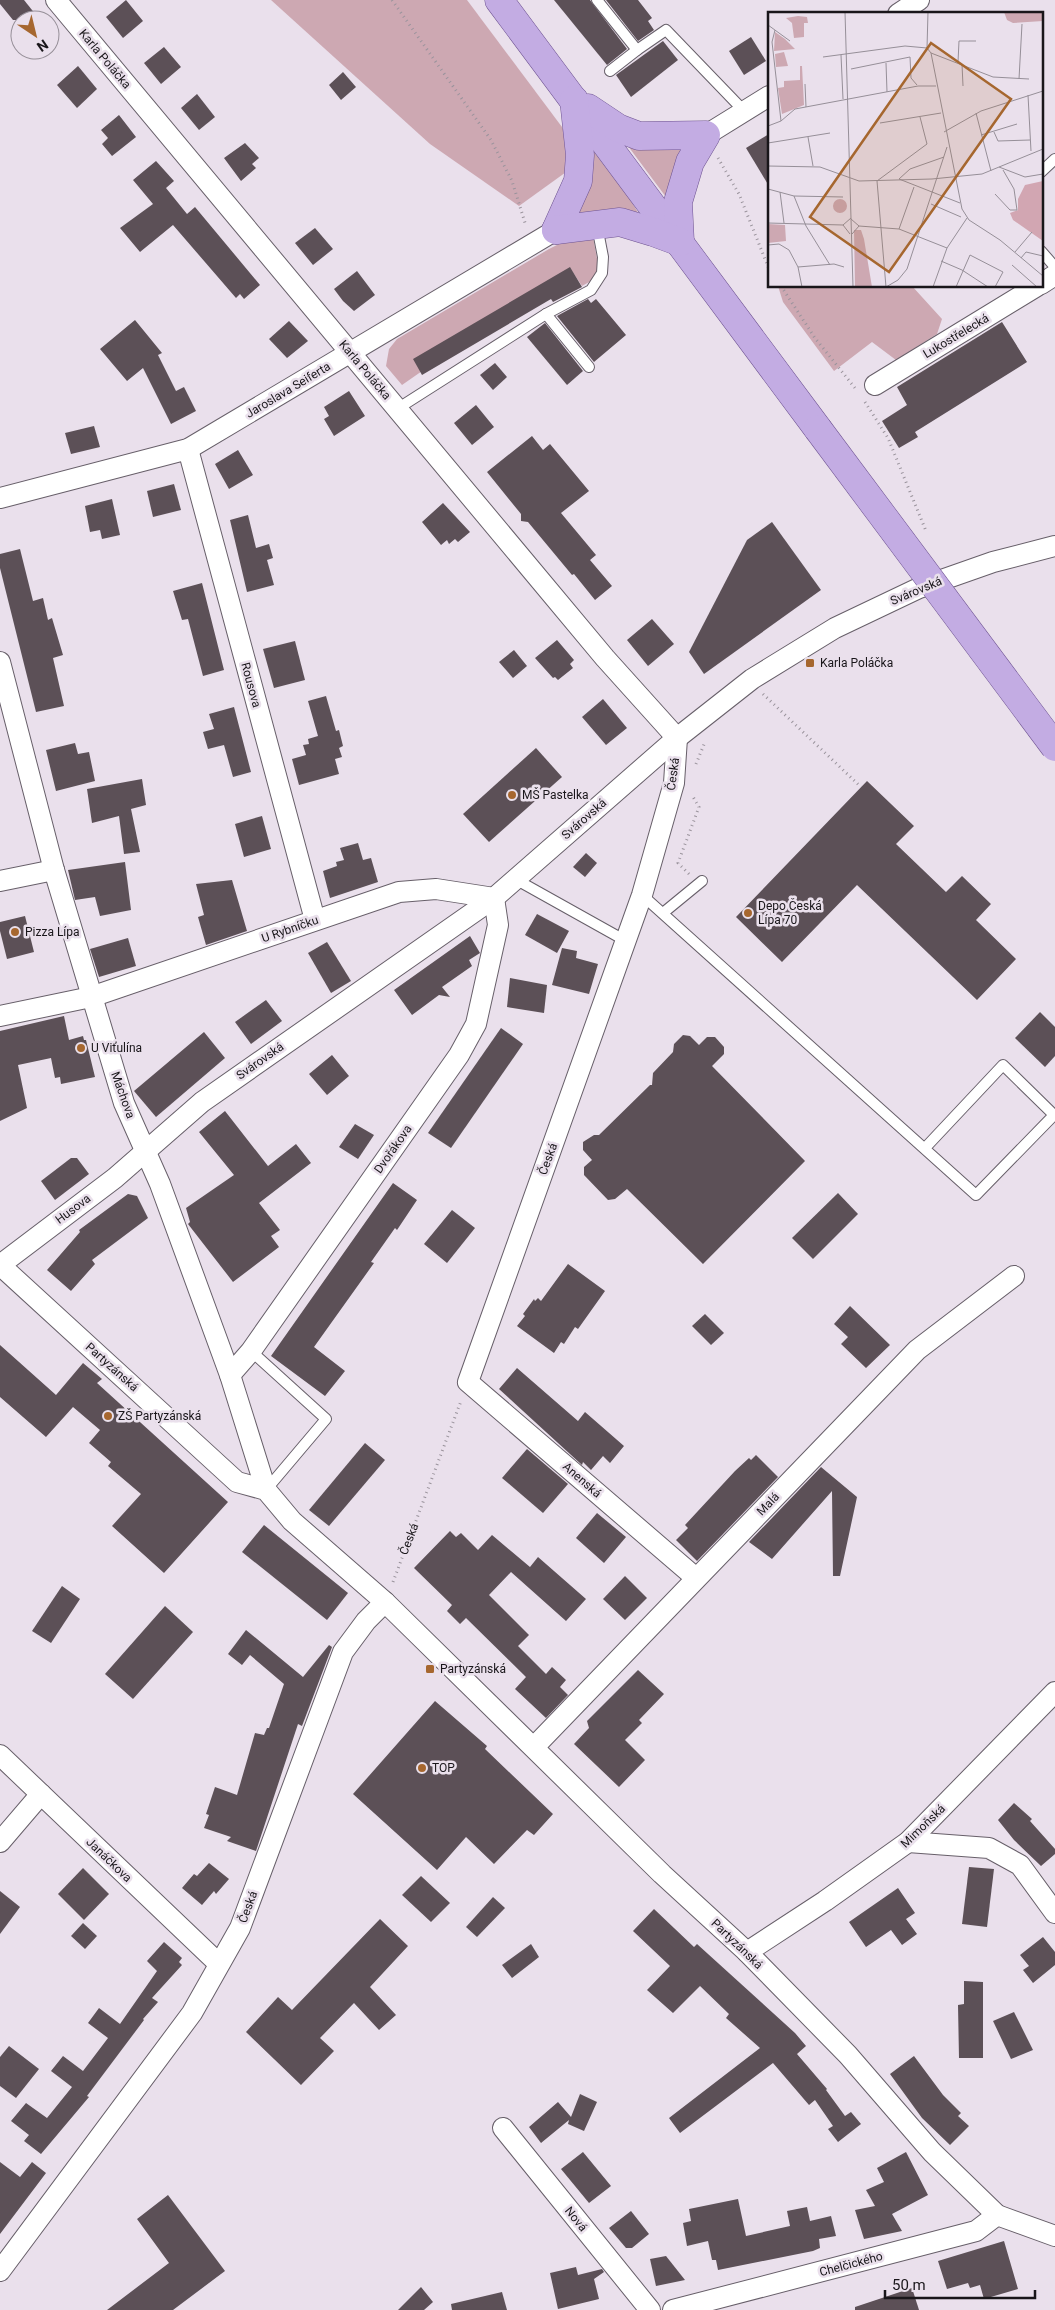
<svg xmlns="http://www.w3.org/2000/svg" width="1055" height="2310" font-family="Roboto,sans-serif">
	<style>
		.green { fill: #cda8b2 }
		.building { fill: #5c5057 }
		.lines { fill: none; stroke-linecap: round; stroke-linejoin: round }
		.service-casing { stroke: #675f69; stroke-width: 12 }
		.minor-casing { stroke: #675f69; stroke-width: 22 }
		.primary-casing { stroke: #6e5391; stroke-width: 29 }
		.path { stroke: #9a939c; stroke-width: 3; stroke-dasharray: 1 4; stroke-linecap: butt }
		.service { stroke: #fff; stroke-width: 10 }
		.minor { stroke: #fff; stroke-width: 20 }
		.primary { stroke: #c3ace3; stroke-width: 28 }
		.primary-bridge-casing { stroke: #6e5391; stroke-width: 29; stroke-linecap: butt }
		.primary-bridge { stroke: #c3ace3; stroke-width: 28 }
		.poi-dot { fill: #a6672f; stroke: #eae0ec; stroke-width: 2 }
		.labels { text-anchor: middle; stroke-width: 5; stroke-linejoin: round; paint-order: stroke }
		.street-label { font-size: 12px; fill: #19161a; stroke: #eae0ec }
		.poi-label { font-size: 12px; fill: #19161a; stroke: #eae0ec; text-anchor: start }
		.inset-road { fill: none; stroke: #968f98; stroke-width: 1 }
		.view { fill: #a6672f; fill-opacity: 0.15; stroke: #a6672f; stroke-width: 2.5 }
		.inset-edge { fill: none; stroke: #19161a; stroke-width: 2.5 }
	</style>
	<rect width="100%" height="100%" fill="#eae0ec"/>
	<!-- green -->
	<g class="green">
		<polygon points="271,0 467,0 562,127 580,162 519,206 430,144"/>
		<polygon points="628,146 684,149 666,197"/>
		<polygon points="591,148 630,199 640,216 571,222"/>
		<polygon points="592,232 599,269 591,281 582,286 570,268 402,385 386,366 389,349 397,339 549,249 569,239"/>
		<polygon points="778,286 912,286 942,319 937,334 896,360 872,342 834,371 783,302"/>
	</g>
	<!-- building -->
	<g class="building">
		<polygon points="0,0 24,0 40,20 13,20 0,4"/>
		<polygon points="126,0 143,21 123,38 106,17"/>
		<polygon points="554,0 590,0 627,49 607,65"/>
		<polygon points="606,0 638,0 652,18 648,21 654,30 638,41"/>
		<polygon points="751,37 766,61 744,75 729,51"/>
		<polygon points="663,41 678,60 631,97 616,75"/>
		<polygon points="164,47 181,67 161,84 144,63"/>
		<polygon points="78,66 97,89 77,108 57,85"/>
		<polygon points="343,72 356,87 341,100 329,85"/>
		<polygon points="197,94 215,117 199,130 181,108"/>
		<polygon points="119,115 136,137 112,156 102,144 108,138 101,130"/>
		<polygon points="769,134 769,186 746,148"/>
		<polygon points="245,143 259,158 252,164 256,168 241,181 224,158"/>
		<polygon points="156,161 174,181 166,188 187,214 195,207 260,285 244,299 240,294 236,298 173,225 140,252 120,228 153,204 133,180"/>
		<polygon points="315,228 333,249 313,265 295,243"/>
		<polygon points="570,267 582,287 553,302 551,299 422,375 413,359"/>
		<polygon points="357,271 375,295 354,311 343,301 334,289"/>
		<polygon points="588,299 591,303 596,299 626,335 594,362 557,316"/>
		<polygon points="135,320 162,353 158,355 176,391 184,387 196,411 171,424 143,368 127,381 100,349"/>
		<polygon points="289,321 308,341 287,358 269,339"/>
		<polygon points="1002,322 1027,362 915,432 918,437 899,448 882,421 907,405 897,387"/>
		<polygon points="545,323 583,371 567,385 527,337"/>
		<polygon points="495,363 507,377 493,390 480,375"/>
		<polygon points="349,391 365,416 334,436 324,419 329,416 324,407"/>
		<polygon points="476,405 494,427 472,445 454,423"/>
		<polygon points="94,426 100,447 71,454 65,433"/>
		<polygon points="532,436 543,450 550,444 589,491 561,513 596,555 590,560 612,586 595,600 574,574 572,575 528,522 521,521 521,514 487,472"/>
		<polygon points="238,450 253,475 229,489 215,464"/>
		<polygon points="174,484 181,510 153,517 147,491"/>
		<polygon points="112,499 120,535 102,539 100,530 90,532 85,506"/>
		<polygon points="443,503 470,532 458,542 455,539 449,544 447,540 441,545 422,522"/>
		<polygon points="248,515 256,548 269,544 273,558 267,560 274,585 247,592 230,520"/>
		<polygon points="772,522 821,590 704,674 689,652 747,540"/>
		<polygon points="20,549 33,601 43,598 48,620 52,618 63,655 53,658 64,706 36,712 0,568 0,554"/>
		<polygon points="202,583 224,670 203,676 188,619 182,620 173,591"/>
		<polygon points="652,619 674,644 648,666 627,640"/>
		<polygon points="557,640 574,660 570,664 573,668 558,680 555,677 553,678 535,658"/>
		<polygon points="295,641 305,680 274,688 263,649"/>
		<polygon points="514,650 527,666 513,678 499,662"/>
		<polygon points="326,696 336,731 339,730 343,746 339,748 342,757 335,759 339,774 299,785 292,759 306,755 303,745 309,744 308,739 318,736 308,701"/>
		<polygon points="603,699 627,728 606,745 582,717"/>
		<polygon points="234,707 251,772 233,777 224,745 208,749 203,732 214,729 209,714"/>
		<polygon points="75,743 78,754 89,752 95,781 56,791 46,750"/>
		<polygon points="536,748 562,777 489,842 463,814"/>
		<polygon points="142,779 146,805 131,809 140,852 124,854 119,816 92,823 87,789"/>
		<polygon points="867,781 914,826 896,844 946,892 962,876 991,904 976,920 1016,959 977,1000 857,885 782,962 736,917"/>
		<polygon points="262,816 271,849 244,857 235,824"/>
		<polygon points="358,843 363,860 371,858 378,882 330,898 323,871 337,866 336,862 344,860 340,848"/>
		<polygon points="586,853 597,863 585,877 573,867"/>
		<polygon points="125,862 131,910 100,916 95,897 75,900 68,870"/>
		<polygon points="232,880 247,931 206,945 198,917 204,915 196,884"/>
		<polygon points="537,914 569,931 557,953 525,935"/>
		<polygon points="25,916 34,952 7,959 0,931 0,922"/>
		<polygon points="470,936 480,953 469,960 472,966 442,987 450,997 439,995 412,1015 394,990"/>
		<polygon points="128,938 136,966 99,977 90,949"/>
		<polygon points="327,942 351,981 331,993 308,953"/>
		<polygon points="562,948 577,951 576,958 598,964 589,994 552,985"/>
		<polygon points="510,978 547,985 544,1013 507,1007"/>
		<polygon points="266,1000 282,1021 251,1044 235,1022"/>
		<polygon points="1040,1012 1055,1027 1055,1056 1045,1067 1015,1038"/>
		<polygon points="64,1016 69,1040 83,1036 84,1040 86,1040 95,1077 61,1084 60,1077 55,1078 51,1058 18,1065 27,1108 0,1121 0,1031"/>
		<polygon points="501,1028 523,1044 451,1148 428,1133"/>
		<polygon points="204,1032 225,1058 156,1117 134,1091"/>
		<polygon points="683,1035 690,1036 699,1045 707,1037 715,1037 724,1047 724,1054 712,1066 805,1161 703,1264 627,1189 615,1199 608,1200 584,1175 584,1167 592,1160 583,1150 583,1142 594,1135 599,1135 650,1085 652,1085 653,1073 673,1052 674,1044"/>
		<polygon points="332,1055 349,1076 327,1095 309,1074"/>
		<polygon points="225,1111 268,1166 296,1144 311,1163 259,1203 280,1230 271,1236 279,1247 233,1282 188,1224 190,1222 186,1208 234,1175 199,1132"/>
		<polygon points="355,1124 374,1135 358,1159 339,1147"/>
		<polygon points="71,1158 77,1158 89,1174 55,1200 41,1181"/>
		<polygon points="393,1183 417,1200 397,1230 395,1228 371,1262 374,1263 314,1347 345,1371 325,1396 271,1356"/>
		<polygon points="838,1193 858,1214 813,1259 792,1238"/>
		<polygon points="128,1194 137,1196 148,1218 92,1260 95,1264 71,1291 47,1270 80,1232 79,1230"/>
		<polygon points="452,1210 475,1228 447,1263 424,1244"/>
		<polygon points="568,1264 605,1291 578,1329 575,1327 564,1344 561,1342 554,1353 517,1326 525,1316 523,1314 534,1299 535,1301 538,1298 541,1301"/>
		<polygon points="850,1306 890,1345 866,1368 841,1344 848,1337 834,1324"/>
		<polygon points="705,1314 724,1333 711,1345 692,1326"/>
		<polygon points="0,1345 56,1395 83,1363 102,1379 97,1383 228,1502 164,1573 112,1526 141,1494 108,1466 111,1462 89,1443 100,1430 73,1407 46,1437 0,1397"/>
		<polygon points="517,1368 578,1421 585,1412 624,1446 610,1463 603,1456 591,1470 583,1462 582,1465 499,1389"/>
		<polygon points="365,1443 385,1460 329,1526 309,1510"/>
		<polygon points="527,1449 568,1484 543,1513 502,1478"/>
		<polygon points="756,1455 778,1477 697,1561 676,1540 688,1528 685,1525 735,1471 749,1458 751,1460"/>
		<polygon points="821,1467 857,1497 840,1576 833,1576 832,1491 772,1559 749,1542"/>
		<polygon points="597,1513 626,1537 604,1563 576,1538"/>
		<polygon points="264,1525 348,1593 327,1620 242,1552"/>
		<polygon points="450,1531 456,1537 461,1533 478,1550 492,1535 530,1567 538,1557 586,1599 566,1621 511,1572 489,1595 529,1635 518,1646 546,1674 552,1667 566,1680 560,1687 568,1695 546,1718 515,1689 526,1677 466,1618 460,1624 447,1611 452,1605 414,1568"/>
		<polygon points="625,1576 647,1598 625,1620 603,1599"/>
		<polygon points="62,1586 80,1599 51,1643 32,1631"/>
		<polygon points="165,1606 193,1632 133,1699 105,1674"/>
		<polygon points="246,1630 303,1677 329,1645 332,1647 302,1726 298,1724 256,1851 227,1841 231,1837 204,1828 209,1815 206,1814 215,1787 237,1795 255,1733 264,1735 267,1728 269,1728 284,1684 250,1655 242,1665 228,1654"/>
		<polygon points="638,1670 664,1694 639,1720 642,1723 625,1740 645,1760 619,1787 574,1744 589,1728 587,1721"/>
		<polygon points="435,1701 487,1746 485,1749 553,1814 534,1835 527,1830 494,1864 466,1837 437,1870 353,1794"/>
		<polygon points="1014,1803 1032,1819 1030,1821 1055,1849 1055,1854 1041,1866 1014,1840 998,1820"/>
		<polygon points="209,1863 229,1879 216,1894 214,1891 202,1905 182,1888 194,1874 197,1876"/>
		<polygon points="969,1867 994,1869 987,1927 962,1924"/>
		<polygon points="83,1868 109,1894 84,1920 58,1894"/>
		<polygon points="421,1876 450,1903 431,1922 402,1895"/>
		<polygon points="898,1888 915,1913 906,1919 917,1934 902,1945 891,1930 866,1947 849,1922"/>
		<polygon points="0,1891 20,1907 0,1934"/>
		<polygon points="493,1897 505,1908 477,1937 466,1927"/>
		<polygon points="654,1909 694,1947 697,1944 795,2033 806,2046 797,2054 827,2089 826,2090 845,2116 851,2112 861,2124 838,2142 828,2129 833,2126 815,2100 809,2105 773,2063 680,2133 669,2118 760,2048 726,2018 729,2014 700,1986 673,2013 647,1990 670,1966 633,1931"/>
		<polygon points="380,1919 408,1946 370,1987 396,2015 379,2030 354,2003 320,2038 334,2051 301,2085 246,2032 278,1997 292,2010"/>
		<polygon points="83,1923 97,1936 85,1949 71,1936"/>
		<polygon points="1043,1937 1055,1952 1055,1965 1033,1983 1023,1970 1029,1966 1020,1955"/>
		<polygon points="164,1942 182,1958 179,1962 182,1965 152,1998 158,2002 143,2019 144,2020 87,2096 89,2097 41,2154 24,2141 29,2135 11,2121 26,2103 47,2118 72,2087 51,2071 63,2056 83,2071 108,2038 88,2023 99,2008 120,2024 157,1971 147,1961"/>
		<polygon points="531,1944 539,1957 512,1978 502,1965"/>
		<polygon points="964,1981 983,1982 983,2058 959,2058 958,2005 964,2004"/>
		<polygon points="1014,2012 1033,2050 1011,2059 993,2021"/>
		<polygon points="9,2046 39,2069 16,2098 0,2086 0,2057"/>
		<polygon points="914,2056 943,2095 961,2113 958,2116 969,2126 950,2145 922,2118 890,2074"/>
		<polygon points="580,2094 597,2102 584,2131 568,2124 569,2120 541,2143 529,2127 558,2102 571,2117"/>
		<polygon points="583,2152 611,2186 589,2203 561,2169"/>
		<polygon points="906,2152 928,2195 892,2214 902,2231 864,2239 855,2210 875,2206 866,2190 884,2182 877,2168"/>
		<polygon points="0,2162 20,2177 32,2162 46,2173 0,2234"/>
		<polygon points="168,2195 225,2271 173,2310 107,2310 169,2263 137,2219"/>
		<polygon points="738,2199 746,2236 790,2226 787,2211 807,2207 810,2221 831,2216 836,2236 819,2239 820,2248 813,2251 718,2270 716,2260 712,2260 708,2241 687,2246 683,2223 691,2221 689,2209"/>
		<polygon points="631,2211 649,2234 632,2248 626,2248 609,2228"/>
		<polygon points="1004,2241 1018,2289 984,2299 980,2285 970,2288 968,2283 947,2289 938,2261"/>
		<polygon points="666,2256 685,2280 656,2286 650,2259"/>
		<polygon points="576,2267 578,2275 602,2269 604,2272 594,2279 599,2299 558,2309 550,2273"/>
		<polygon points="421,2287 433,2302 424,2310 398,2310"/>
		<polygon points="912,2288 919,2310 855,2310 855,2307"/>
		<polygon points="502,2292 507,2310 452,2310 451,2304"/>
	</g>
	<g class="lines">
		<defs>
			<g id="service">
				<polyline points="597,0 637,50 666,30 744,111"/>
				<polyline points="610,71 637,50"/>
				<polyline points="1041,172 1055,159"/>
				<polyline points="1041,251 1055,267"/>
				<polyline points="546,314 589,367"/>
				<polyline points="397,409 546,314 591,290 602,273 603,257 597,226"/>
				<polyline points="515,879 626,941"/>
				<polyline points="642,895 976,1195 1054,1115 1003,1065 925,1148"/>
				<polyline points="663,913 702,881"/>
				<polyline points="251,1351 326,1419 266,1490"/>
			</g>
			<g id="minor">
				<polyline points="56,0 605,658 677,738"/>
				<polyline points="898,14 919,0"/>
				<polyline points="706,135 769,96"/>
				<polyline points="1041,284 1055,275"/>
				<polyline points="875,385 1037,286"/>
				<polyline points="188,449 315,920"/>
				<polyline points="0,498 188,449 556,230"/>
				<polyline points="0,662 54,870 124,1103 160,1184 230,1375 266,1490"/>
				<polyline points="677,738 674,783 642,895 468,1382 696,1578"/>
				<polyline points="0,881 54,870"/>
				<polyline points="0,1016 91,997 399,892 436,889 494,898"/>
				<polyline points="0,1265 237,1482 266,1490 292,1521 385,1602 662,1874 747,1952 848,2055 932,2152 997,2215 1055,2236"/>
				<polyline points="0,1265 115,1178 202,1102 494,898 677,738 752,679 835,628 919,588 993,562 1055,546"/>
				<polyline points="230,1375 251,1351 459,1055 476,1024 498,925 494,898"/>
				<polyline points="535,1746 917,1350 1014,1276"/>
				<polyline points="0,1755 219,1964"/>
				<polyline points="0,1842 41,1794"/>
				<polyline points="908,1842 989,1848 1020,1865 1055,1913"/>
				<polyline points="747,1952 825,1901 908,1842 1055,1692"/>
				<polyline points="503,2128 650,2310"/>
				<polyline points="0,2271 192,2013 240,1928 343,1652 366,1621 385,1602"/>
				<polyline points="673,2310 976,2231 997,2215"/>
			</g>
			<g id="primary">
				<polyline points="499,0 818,429"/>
				<polyline points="588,108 618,128 639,136 706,135 690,162 678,202 680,242"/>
				<polyline points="556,230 578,181 580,155 574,100"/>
				<polyline points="556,230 620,222 653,232 680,242"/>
			</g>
		</defs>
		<!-- service casing -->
		<use href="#service" class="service-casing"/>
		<!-- minor casing -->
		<use href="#minor" class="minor-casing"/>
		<!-- primary casing -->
		<use href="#primary" class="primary-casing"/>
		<!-- path -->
		<g class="path">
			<polyline points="392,0 491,140 512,181 526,226"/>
			<polyline points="718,158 739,194 769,269"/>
			<polyline points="781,286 815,338 855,388"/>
			<polyline points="865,402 888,438 926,531"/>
			<polyline points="763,694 861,787"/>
			<polyline points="696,764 705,742"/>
			<polyline points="689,874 678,863 699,807 692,795"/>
			<polyline points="393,1582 461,1401"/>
		</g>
		<!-- service -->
		<use href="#service" class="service"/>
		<!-- minor -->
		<use href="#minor" class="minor"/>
		<!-- primary -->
		<use href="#primary" class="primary"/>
		<defs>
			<polyline id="primary-bridge" points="818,429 1055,747"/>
		</defs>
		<!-- primary-bridge casing -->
		<use href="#primary-bridge" class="primary-bridge-casing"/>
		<!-- primary-bridge -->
		<use href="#primary-bridge" class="primary-bridge"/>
	</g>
	<!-- markers -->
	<g class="poi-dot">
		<rect x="805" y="658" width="10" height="10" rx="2.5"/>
		<circle cx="512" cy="795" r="5"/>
		<circle cx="748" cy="913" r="5"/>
		<circle cx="15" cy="932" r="5"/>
		<circle cx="81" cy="1048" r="5"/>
		<circle cx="108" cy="1416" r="5"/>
		<rect x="425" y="1664" width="10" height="10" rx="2.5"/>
		<circle cx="422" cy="1768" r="5"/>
	</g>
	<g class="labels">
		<!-- street labels -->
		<g class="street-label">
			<text transform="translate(105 59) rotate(50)" y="4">Karla Poláčka</text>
			<text transform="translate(956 336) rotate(-31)" y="4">Lukostřelecká</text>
			<text transform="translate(365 370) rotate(50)" y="4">Karla Poláčka</text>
			<text transform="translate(288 390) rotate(-31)" y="4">Jaroslava Seiferta</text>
			<text transform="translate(916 591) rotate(-23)" y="4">Svárovská</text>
			<text transform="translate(251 685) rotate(75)" y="4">Rousova</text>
			<text transform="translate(673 774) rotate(-82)" y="4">Česká</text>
			<text transform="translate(584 819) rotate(-41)" y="4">Svárovská</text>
			<text transform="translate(290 929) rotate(-19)" y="4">U Rybníčku</text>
			<text transform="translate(260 1061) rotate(-35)" y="4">Svárovská</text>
			<text transform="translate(123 1095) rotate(70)" y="4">Máchova</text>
			<text transform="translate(393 1149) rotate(-55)" y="4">Dvořákova</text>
			<text transform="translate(548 1159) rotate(-70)" y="4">Česká</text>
			<text transform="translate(73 1209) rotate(-37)" y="4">Husova</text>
			<text transform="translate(112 1367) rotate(42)" y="4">Partyzánská</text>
			<text transform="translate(582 1480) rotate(41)" y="4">Anenská</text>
			<text transform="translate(768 1504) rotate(-46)" y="4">Malá</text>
			<text transform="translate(409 1539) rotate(-69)" y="4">Česká</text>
			<text transform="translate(923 1826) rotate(-44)" y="4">Mimoňská</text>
			<text transform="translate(109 1860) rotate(44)" y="4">Janáčkova</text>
			<text transform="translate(248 1907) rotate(-70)" y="4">Česká</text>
			<text transform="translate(737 1944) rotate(44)" y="4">Partyzánská</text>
			<text transform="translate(576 2219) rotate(51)" y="4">Nová</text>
			<text transform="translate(851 2264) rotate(-15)" y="4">Chelčického</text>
		</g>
		<!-- poi labels -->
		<g class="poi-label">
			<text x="820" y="667">Karla Poláčka</text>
			<text x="522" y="799">MŠ Pastelka</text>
			<text x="758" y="910">Depo Česká<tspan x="758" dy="14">Lípa 70</tspan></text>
			<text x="25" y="936">Pizza Lípa</text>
			<text x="91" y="1052">U Viťulína</text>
			<text x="118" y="1420">ZŠ Partyzánská</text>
			<text x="440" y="1673">Partyzánská</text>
			<text x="432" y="1772">TOP</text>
		</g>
	</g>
	<!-- overview -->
	<g transform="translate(768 12)">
		<rect width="275" height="275" fill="#eae0ec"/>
		<path d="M 236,0 L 275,0 L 275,9 L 245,11 L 239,8 ZM 30,4 L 39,5 L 40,11 L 36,11 L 36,25 L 26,26 L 24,11 L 18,6 ZM 7,20 L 17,27 L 27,37 L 6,39 ZM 16,40 L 20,54 L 8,55 L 7,42 ZM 32,54 L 34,54 L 36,93 L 14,102 L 10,76 L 16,75 L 16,69 L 32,68 ZM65 194a7 7 0 1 1 14 0a7 7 0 1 1-14 0ZM 0,212 L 17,213 L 18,229 L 0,231 ZM 86,218 L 93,218 L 96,227 L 104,275 L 87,275 Z" fill="#cda8b2"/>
		<path d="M 275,169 L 275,229 L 245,208 L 242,201 L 250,198 L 250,187 L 257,173 Z" fill="#d2a6b2"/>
		<path class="inset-road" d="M 77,0 L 85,275M 160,0 L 159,36 L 163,41 L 194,197 L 201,208 L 232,228 L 275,264M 0,13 L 22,29M 7,18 L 4,30 L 13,109M 163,41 L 225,65 L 261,67M 73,43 L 75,87M 55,45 L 137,34 L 159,36M 190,50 L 191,29 L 208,29M 118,51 L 119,80M 194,52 L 195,74M 83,57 L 142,45 L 143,66 L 149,73M 251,67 L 254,12M 37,72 L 38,95M 260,83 L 263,139M 208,101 L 223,159M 112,111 L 173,101M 0,114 L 13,109 L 27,97 L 150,74 L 168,74M 176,120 L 213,99 L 275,79M 226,120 L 230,129 L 262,128M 213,123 L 249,112M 40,125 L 45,154M 0,131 L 62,121M 0,154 L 52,155 L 91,169 L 164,167 L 214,162 L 275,137M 231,155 L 257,165 L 275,162M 131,167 L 192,191M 131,167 L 142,157 L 176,145M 109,169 L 118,275M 109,169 L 159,132 L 152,105M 0,177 L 26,184 L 75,185M 12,180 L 16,211M 227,182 L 242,198 L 249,198 L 246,177 L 235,158M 26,184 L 38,214 L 62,253M 163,192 L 193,205M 83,207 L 91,214 L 84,222M 0,211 L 75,213M 91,214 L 131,217 L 179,236M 131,217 L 146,175M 82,222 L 75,213 L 83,206M 0,233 L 11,232 L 21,238 L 30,255 L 34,275M 247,240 L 264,220M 253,246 L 258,240 L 275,244M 173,249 L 194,258 L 220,275M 244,253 L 269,275M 30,255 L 66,252 L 76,255M 118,275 L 130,268 L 139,257 L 179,135M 165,275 L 179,236 L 199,206M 188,275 L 202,243 L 235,260 L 227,275"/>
		<path class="view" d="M 163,31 L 243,87 L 121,260 L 42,205 Z"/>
		<rect width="275" height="275" class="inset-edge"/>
	</g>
	<!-- north arrow -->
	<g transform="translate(35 35) rotate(145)"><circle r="24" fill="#eae0ec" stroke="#968f98"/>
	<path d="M0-4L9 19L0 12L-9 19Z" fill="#a6672f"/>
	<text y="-8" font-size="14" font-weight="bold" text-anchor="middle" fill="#19161a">N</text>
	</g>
	<!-- scale -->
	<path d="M885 2290v8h150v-8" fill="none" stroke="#19161a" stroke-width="2.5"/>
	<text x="892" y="2290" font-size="15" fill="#19161a" stroke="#eae0ec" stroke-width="4" paint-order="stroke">50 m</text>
</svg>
